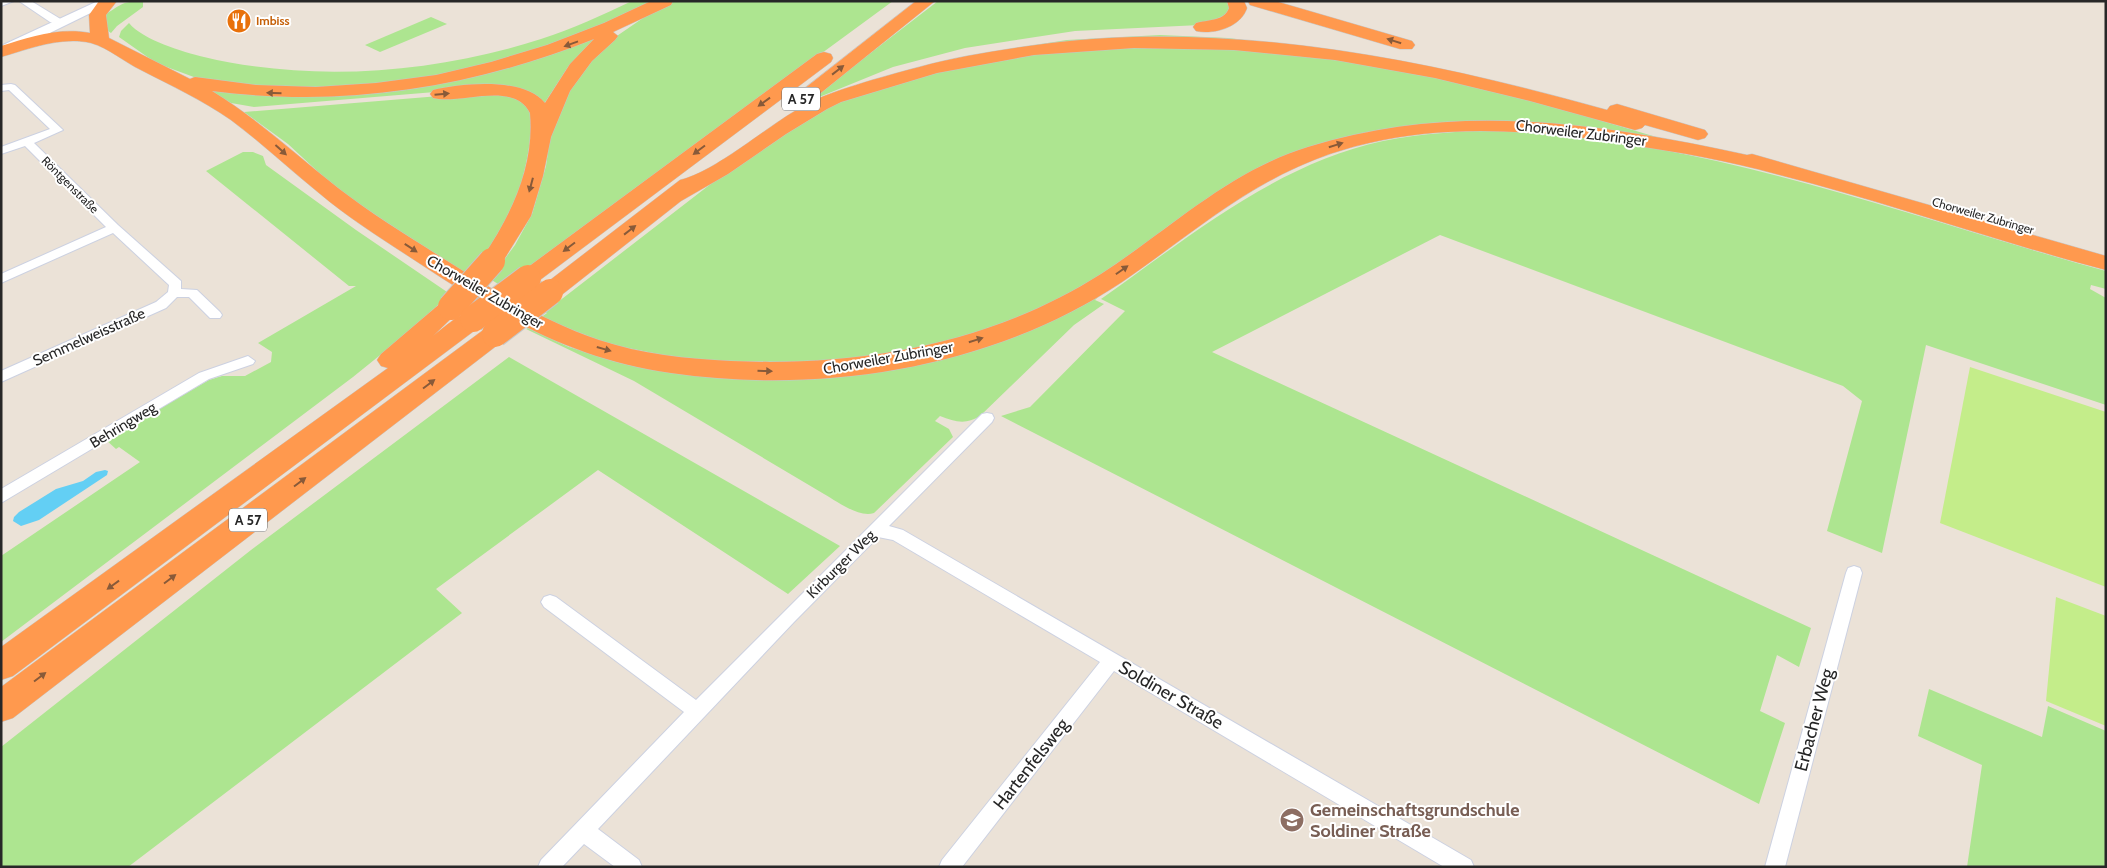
<svg xmlns="http://www.w3.org/2000/svg" width="2107" height="868" font-family="Cabin,sans-serif">
	<style>
		.green { fill: #ade590 }
		.pitch { fill: #c4ed8a }
		.water { fill: #63cff4 }
		.lines { fill: none; stroke-linecap: round; stroke-linejoin: round }
		.street-casing { stroke: #ccd1e1; stroke-width: 2 }
		.secondary-casing { stroke: #ccd1e1; stroke-width: 2 }
		.highway-casing { stroke: #c7c7c7; stroke-width: 1 }
		.street { fill: #fff; fill-rule: evenodd }
		.secondary { fill: #fff; fill-rule: evenodd }
		.highway { fill: #ff994e; fill-rule: evenodd }
		.highway-bridge-casing { stroke: #c7c7c7; stroke-width: 28; stroke-linecap: butt }
		.highway-bridge { stroke: #ff994e; stroke-width: 26 }
		.oneway { fill: #885a39 }
		.labels { text-anchor: middle; stroke-width: 4; stroke-linejoin: round; paint-order: stroke }
		.far-food-label { font-size: 12px; font-weight: bold; fill: #c56008; stroke: #fff; text-anchor: start }
		.far-street-label { font-size: 12px; fill: #272727; stroke: #fff }
		.shield { fill: #fff; stroke: #686868; stroke-width: 1 }
		.shield-label { font-size: 14px; font-weight: bold; fill: #272727 }
		.street-label { font-size: 15px; fill: #272727; stroke: #fff }
		.near-street-label { font-size: 18px; fill: #272727; stroke: #fff }
		.near-education-label { font-size: 18px; font-weight: bold; fill: #785e54; stroke: #fff; text-anchor: start }
	</style>
	<rect width="100%" height="100%" fill="#ebe2d7"/>
	<!-- green -->
	<g class="green">
		<path d="M 143,1 L 143,7 L 117,26 L 111,33 L 104,28 L 102,16 C 121,6 120,1 143,1 Z"/>
		<path d="M 632,1 L 651,1 L 555,47 L 419,81 L 303,91 L 210,83 L 156,63 L 119,37 L 121,31 L 129,23 C 143,40 183,52 204,57 C 313,83 435,73 541,39 C 573,29 602,15 632,1 Z"/>
		<polygon points="673,1 893,1 503,287 490,279 515,245 532,214 546,166 550,137 570,84 611,40 646,16"/>
		<polygon points="938,1 1230,1 1232,13 1200,25 1075,31 965,48 893,67 807,102"/>
		<polygon points="431,17 447,24 380,52 365,45"/>
		<polygon points="603,34 568,67 544,104 540,101 459,90 254,107 231,103 204,88 268,96 387,90"/>
		<polygon points="1160,35 1228,38 1331,51 1545,104 1663,139 1488,121 1461,122 1368,132 1299,151 1067,296 995,327 925,348 815,363 689,360 612,345 540,318 547,313 545,312 712,183 764,146 830,106 877,86 985,53 1067,40"/>
		<path d="M 476,93 L 514,97 L 533,108 C 531,153 521,201 496,240 C 488,252 475,264 465,275 L 376,217 L 329,182 L 288,144 L 244,112 Z"/>
		<path d="M 1503,130 C 1710,140 1908,217 2106,271 L 2106,289 L 2091,285 L 2090,289 L 2106,298 L 2106,405 L 1926,345 L 1882,553 L 1827,531 L 1862,401 L 1843,386 L 1440,235 L 1212,352 L 1811,628 L 1799,667 L 1777,655 L 1760,711 L 1785,723 L 1759,804 L 1001,416 L 1030,407 L 1125,311 L 1101,299 C 1189,237 1276,164 1383,141 C 1423,133 1463,131 1503,130 Z"/>
		<polygon points="243,152 253,152 263,156 266,165 356,230 450,294 405,335 353,377 1,642 1,556 140,462 119,447 116,449 106,440 209,380 222,376 245,376 271,362 272,352 258,343 356,286 349,286 206,171"/>
		<path d="M 1106,289 L 1095,300 L 1104,304 L 1074,325 L 980,416 C 966,425 955,422 940,416 L 935,421 L 949,429 L 953,437 L 874,513 C 859,518 838,502 824,494 L 634,381 L 526,329 L 528,328 L 569,347 L 610,359 L 879,369 Z"/>
		<polygon points="509,357 840,546 788,594 598,470 436,589 462,613 128,867 1,867 1,747 251,550"/>
		<polygon points="1929,689 2042,737 2048,706 2106,731 2106,867 1967,867 1982,765 1918,736"/>
	</g>
	<!-- pitch -->
	<g class="pitch">
		<polygon points="1970,367 2106,412 2106,587 1940,523"/>
		<polygon points="2056,597 2106,616 2106,726 2046,701"/>
	</g>
	<!-- water -->
	<polygon class="water" points="105,470 108,471 107,475 39,520 21,526 13,521 14,517 19,512 56,489 83,481 96,472"/>
	<g class="lines">
		<defs>
			<g id="street">
				<polygon points="1,1 14,1 1,6"/>
				<polygon points="19,1 31,1 67,23 62,26 50,22"/>
				<polygon points="11,84 15,85 63,130 34,143 118,225 181,281 181,289 197,290 220,312 222,315 220,318 210,318 189,297 177,297 166,308 1,382 1,371 156,302 168,292 169,285 113,233 1,283 1,274 106,227 25,146 1,154 1,147 50,129 9,90 1,91 1,85"/>
				<polygon points="248,356 255,361 253,364 209,379 1,503 1,489 199,373"/>
				<polygon points="987,413 992,414 994,418 992,422 889,526 903,530 1471,860 1474,867 1444,867 1114,671 962,867 939,867 942,860 1100,662 893,540 878,537 794,622 598,829 639,860 642,867 615,867 584,844 562,867 538,867 541,860 684,712 544,607 541,602 544,597 550,595 556,597 696,700 982,414"/>
				<polygon points="1854,566 1860,568 1862,573 1785,867 1765,867 1846,573 1848,568"/>
			</g>
			<polygon id="secondary" points="98,1 115,1 13,51 8,52 1,48 3,45"/>
			<g id="highway">
				<path d="M 99,1 L 117,1 L 106,15 L 109,38 L 190,79 L 195,77 L 256,85 L 316,87 L 376,83 L 436,75 L 491,62 L 547,45 L 604,23 L 651,1 L 673,1 L 671,5 L 613,32 L 618,36 L 615,40 L 592,61 L 570,91 L 551,137 L 543,176 L 531,216 L 500,266 L 492,268 L 484,266 L 480,261 C 510,218 535,167 530,113 C 514,80 460,105 433,98 L 430,94 L 433,90 C 463,83 524,77 545,103 L 570,64 L 594,39 C 470,88 345,108 212,91 C 258,119 296,155 338,188 C 369,212 403,233 436,254 C 488,287 540,320 599,340 C 641,354 687,359 731,361 C 860,367 991,344 1101,274 C 1169,230 1229,171 1308,147 C 1456,101 1599,123 1747,155 L 1752,154 L 2106,256 L 2106,270 C 1995,241 1887,202 1776,174 C 1729,161 1679,152 1630,145 C 1545,131 1454,123 1369,143 C 1266,166 1205,225 1122,282 C 993,368 823,395 671,373 C 575,360 502,318 422,265 C 387,242 351,220 319,193 C 289,169 262,143 231,120 C 202,100 172,86 141,70 C 124,62 109,48 91,43 C 61,36 29,49 1,57 L 1,46 C 29,37 60,27 90,33 L 89,15 Z"/>
				<path d="M 916,1 L 935,1 L 807,104 C 828,93 850,87 872,80 C 904,71 935,62 967,56 C 1023,46 1078,38 1134,37 C 1295,33 1453,67 1607,110 L 1610,106 L 1617,104 L 1705,130 L 1708,134 L 1705,138 L 1698,140 L 1645,125 L 1642,128 L 1635,130 L 1530,101 L 1435,78 L 1335,60 L 1234,50 L 1134,48 L 1034,55 L 937,73 L 841,102 L 827,109 L 786,134 L 728,174 L 681,201 L 559,297 L 550,299 L 541,297 L 538,292 L 541,287 L 680,180 C 715,172 766,127 800,108 L 789,107 L 786,103 Z"/>
				<path d="M 1227,1 L 1244,1 L 1247,8 C 1241,27 1214,35 1196,31 L 1193,27 L 1196,23 C 1207,20 1225,21 1229,8 Z"/>
				<polygon points="1248,1 1275,1 1412,41 1415,45 1412,49 1400,49 1250,5"/>
				<polygon points="824,52 831,54 833,58 831,62 536,283 528,285 520,283 516,278 520,273 817,54"/>
				<path d="M 451,299 L 460,302 L 463,307 L 433,336 C 448,325 463,308 482,313 L 485,319 L 482,325 L 13,676 L 1,680 L 1,647 L 388,368 L 381,366 L 377,360 L 381,354 L 442,302 Z"/>
				<polygon points="495,326 504,328 508,334 504,340 13,718 1,722 1,687 486,328"/>
			</g>
		</defs>
		<!-- street casing -->
		<use href="#street" class="street-casing"/>
		<!-- secondary casing -->
		<use href="#secondary" class="secondary-casing"/>
		<!-- highway casing -->
		<use href="#highway" class="highway-casing"/>
		<!-- street -->
		<use href="#street" class="street"/>
		<!-- secondary -->
		<use href="#secondary" class="secondary"/>
		<!-- highway -->
		<use href="#highway" class="highway"/>
		<defs>
			<g id="highway-bridge">
				<polyline points="451,307 492,261"/>
				<polyline points="473,319 528,278"/>
				<polyline points="495,334 550,292"/>
			</g>
		</defs>
		<!-- highway-bridge casing -->
		<use href="#highway-bridge" class="highway-bridge-casing"/>
		<!-- highway-bridge -->
		<use href="#highway-bridge" class="highway-bridge"/>
	</g>
	<!-- one-way arrows -->
	<defs><path id="oneway-solid" d="M-6-.8H1V-3.2L6.5 0L1 3.2V.8H-6Z" transform="scale(1.25)"/></defs>
	<g class="oneway">
		<use href="#oneway-solid" transform="translate(1394 41) rotate(-163)"/>
		<use href="#oneway-solid" transform="translate(571 44) rotate(160)"/>
		<use href="#oneway-solid" transform="translate(838 70) rotate(-38)"/>
		<use href="#oneway-solid" transform="translate(274 93) rotate(-178)"/>
		<use href="#oneway-solid" transform="translate(442 94) rotate(-5)"/>
		<use href="#oneway-solid" transform="translate(764 102) rotate(144)"/>
		<use href="#oneway-solid" transform="translate(1336 145) rotate(-17)"/>
		<use href="#oneway-solid" transform="translate(281 150) rotate(42)"/>
		<use href="#oneway-solid" transform="translate(699 150) rotate(143)"/>
		<use href="#oneway-solid" transform="translate(531 185) rotate(105)"/>
		<use href="#oneway-solid" transform="translate(630 230) rotate(-38)"/>
		<use href="#oneway-solid" transform="translate(569 247) rotate(143)"/>
		<use href="#oneway-solid" transform="translate(411 248) rotate(33)"/>
		<use href="#oneway-solid" transform="translate(1122 270) rotate(-35)"/>
		<use href="#oneway-solid" transform="translate(976 340) rotate(-17)"/>
		<use href="#oneway-solid" transform="translate(604 349) rotate(16)"/>
		<use href="#oneway-solid" transform="translate(765 371) rotate(2)"/>
		<use href="#oneway-solid" transform="translate(429 384) rotate(-37)"/>
		<use href="#oneway-solid" transform="translate(300 482) rotate(-37)"/>
		<use href="#oneway-solid" transform="translate(170 579) rotate(-37)"/>
		<use href="#oneway-solid" transform="translate(113 585) rotate(144)"/>
		<use href="#oneway-solid" transform="translate(40 677) rotate(-37)"/>
	</g>
	<!-- icons -->
	<defs>
		<symbol id="restaurant-disc" viewBox="-11 -11 22 22"><circle r="9.5" fill="#e8710a" stroke="#fff"/><path d="M-5-6h1v4h1v-4h1v4h1v-4h1v5L-1.5 .5V6h-2V.5L-5-1ZM5-6V6H3V1.5H1.5Q1.5-4 5-6Z" fill="#fff"/></symbol>
		<symbol id="school-disc" viewBox="-11 -11 22 22"><circle r="9.5" fill="#8d6e63" stroke="#fff"/><path d="M0-5L7-2L0 1L-7-2ZM-4 1L0 2.5L4 1V4Q0 6-4 4Z" fill="#fff"/></symbol>
	</defs>
	<g fill-rule="evenodd">
		<use href="#restaurant-disc" x="225" y="7" width="28" height="28"/>
		<use href="#school-disc" x="1278" y="806" width="28" height="28"/>
	</g>
	<g class="labels">
		<!-- far-food labels -->
		<g class="far-food-label">
			<text x="256" y="25">Imbiss</text>
		</g>
		<!-- far-street labels -->
		<g class="far-street-label">
			<text transform="translate(70 185) rotate(45)" y="4">Röntgenstraße</text>
			<text transform="translate(1983 216) rotate(16)" y="4">Chorweiler Zubringer</text>
		</g>
		<!-- shield labels -->
		<g class="shield">
			<rect x="782" y="87.5" width="38" height="23" rx="4"/>
			<rect x="229" y="508.5" width="38" height="23" rx="4"/>
		</g>
		<g class="shield-label">
			<text x="801" y="104">A 57</text>
			<text x="248" y="525">A 57</text>
		</g>
		<!-- street labels -->
		<g class="street-label">
			<text transform="translate(1581 133) rotate(7)" y="5">Chorweiler Zubringer</text>
			<text transform="translate(485 292) rotate(30)" y="5">Chorweiler Zubringer</text>
			<text transform="translate(89 337) rotate(-24)" y="5">Semmelweisstraße</text>
			<text transform="translate(888 358) rotate(-10)" y="5">Chorweiler Zubringer</text>
			<text transform="translate(123 425) rotate(-31)" y="5">Behringweg</text>
			<text transform="translate(841 564) rotate(-45)" y="5">Kirburger Weg</text>
		</g>
		<!-- near-street labels -->
		<g class="near-street-label">
			<text transform="translate(1171 695) rotate(30)" y="6">Soldiner Straße</text>
			<text transform="translate(1814 720) rotate(-75)" y="6">Erbacher Weg</text>
			<text transform="translate(1031 764) rotate(-52)" y="6">Hartenfelsweg</text>
		</g>
		<!-- near-education labels -->
		<g class="near-education-label">
			<text x="1310" y="816">Gemeinschaftsgrundschule<tspan x="1310" dy="21">Soldiner Straße</tspan></text>
		</g>
	</g>
	<!-- border -->
	<rect width="2107" height="868" fill="none" stroke="#272727" stroke-width="5"/>
</svg>
